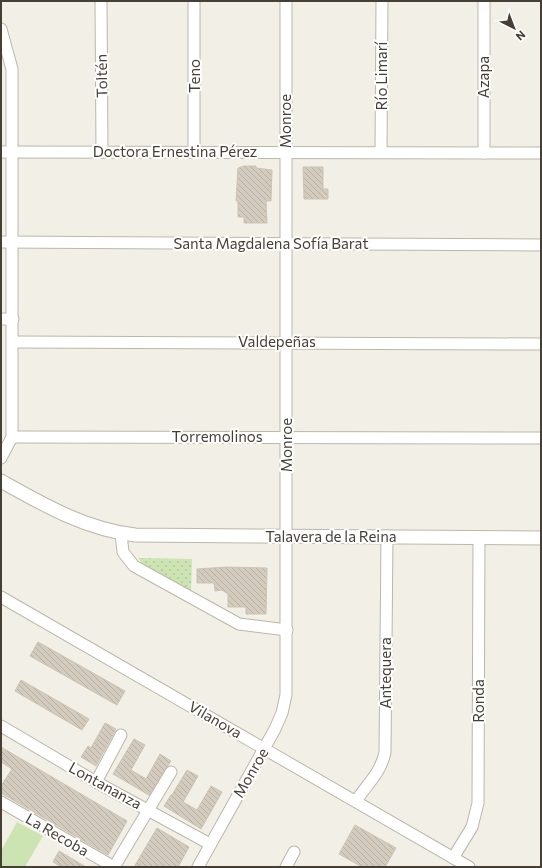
<svg xmlns="http://www.w3.org/2000/svg" width="542" height="868" font-family="Commissioner,sans-serif">
	<style>
		.grass { fill: url(#grass-dots) }
		.green { fill: #cce4b2 }
		.building { fill: url(#building-back-hatch); stroke: #cdc3b1 }
		.lines { fill: none; stroke-linecap: round; stroke-linejoin: round }
		.minor-casing { stroke: #bdb7aa; stroke-width: 13 }
		.tertiary-casing { stroke: #bdb7aa; stroke-width: 15 }
		.minor { stroke: #fff; stroke-width: 11 }
		.tertiary { stroke: #fff; stroke-width: 13 }
		.labels { text-anchor: middle; stroke-width: 4; stroke-linejoin: round; paint-order: stroke }
		.street-label { font-size: 15px; fill: #453f36; stroke: #fff }
	</style>
	<defs>
		<pattern id="grass-dots" width="8" height="8" patternUnits="userSpaceOnUse"><rect width="8" height="8" fill="#cce4b2"/><path d="M2 2h.1M6 6h.1" fill="none" stroke="#b1c59a" stroke-width="1.8" stroke-linecap="round"/></pattern>
		<pattern id="building-back-hatch" width="6" height="6" patternUnits="userSpaceOnUse"><rect width="6" height="6" fill="#d3cbbd"/><path d="M-1 5l2 2M0 0l6 6M5-1l2 2" fill="none" stroke="#b6afa3"/></pattern>
	</defs>
	<rect width="100%" height="100%" fill="#f2efe7"/>
	<!-- grass -->
	<polygon class="grass" points="138,558 192,559 191,591 146,568"/>
	<!-- green -->
	<polygon class="green" points="17,822 43,836 25,867 1,867 1,851"/>
	<!-- building -->
	<g class="building">
		<polygon points="244,166 256,166 256,168 272,170 271,201 266,201 267,223 244,223 244,217 238,217 238,201 236,201 238,168"/>
		<polygon points="303,167 323,167 323,189 328,189 328,199 304,199"/>
		<polygon points="227,567 267,568 266,614 246,614 246,607 228,607 228,594 222,590 215,591 214,583 197,583 197,569"/>
		<polygon points="38,642 125,691 117,705 30,656"/>
		<polygon points="21,680 89,719 82,730 15,691"/>
		<polygon points="105,723 116,729 96,766 81,757 88,746 91,748"/>
		<polygon points="134,739 145,745 131,770 146,779 160,754 171,761 149,795 113,774"/>
		<polygon points="1,747 127,821 108,855 1,793 1,786 12,769 1,762"/>
		<polygon points="187,770 198,776 183,802 197,810 211,786 222,792 201,829 164,806 171,795 172,795"/>
		<polygon points="355,825 396,848 385,867 362,867 339,854"/>
		<polygon points="157,828 189,847 178,867 134,867"/>
		<polygon points="59,851 86,867 61,867 53,862"/>
	</g>
	<g class="lines">
		<defs>
			<g id="minor">
				<polyline points="101,1 102,152"/>
				<polyline points="484,1 484,153"/>
				<polyline points="1,29 12,69 12,437 1,458"/>
				<polyline points="1,152 541,153"/>
				<polyline points="194,152 194,1"/>
				<polyline points="381,152 382,1"/>
				<polyline points="1,242 541,245"/>
				<polyline points="1,319 13,319"/>
				<polyline points="13,342 541,344"/>
				<polyline points="12,437 541,438"/>
				<polyline points="121,534 123,552 134,566 239,624 287,630"/>
				<polyline points="1,597 469,867"/>
				<polyline points="1,726 96,782 210,844"/>
				<polyline points="96,782 121,735"/>
				<path d="M 356,801 C 367,784 381,773 385,752 L 387,536"/>
				<polyline points="1,802 114,867"/>
				<polyline points="453,858 472,827 478,803 479,537"/>
				<polyline points="114,867 171,772"/>
				<polyline points="198,867 275,729 282,713 286,695 286,1"/>
				<polyline points="286,867 294,852"/>
			</g>
			<path id="tertiary" d="M 1,481 C 44,505 85,529 135,535 L 541,538"/>
		</defs>
		<!-- minor casing -->
		<use href="#minor" class="minor-casing"/>
		<!-- tertiary casing -->
		<use href="#tertiary" class="tertiary-casing"/>
		<!-- minor -->
		<use href="#minor" class="minor"/>
		<!-- tertiary -->
		<use href="#tertiary" class="tertiary"/>
	</g>
	<g class="labels">
		<!-- street labels -->
		<g class="street-label">
			<text transform="translate(102 76) rotate(-91)" y="5">Toltén</text>
			<text transform="translate(195 76) rotate(-90)" y="5">Teno</text>
			<text transform="translate(382 76) rotate(-90)" y="5">Río Limarí</text>
			<text transform="translate(484 77) rotate(-90)" y="5">Azapa</text>
			<text transform="translate(286 121) rotate(-90)" y="5">Monroe</text>
			<text x="175" y="157">Doctora Ernestina Pérez</text>
			<text x="271" y="249">Santa Magdalena Sofía Barat</text>
			<text x="277" y="347">Valdepeñas</text>
			<text x="217" y="442">Torremolinos</text>
			<text transform="translate(287 445) rotate(-90)" y="5">Monroe</text>
			<text x="331" y="542">Talavera de la Reina</text>
			<text transform="translate(386 673) rotate(-90)" y="5">Antequera</text>
			<text transform="translate(479 701) rotate(-90)" y="5">Ronda</text>
			<text transform="translate(215 720) rotate(30)" y="5">Vilanova</text>
			<text transform="translate(251 773) rotate(-60)" y="5">Monroe</text>
			<text transform="translate(105 786) rotate(29)" y="5">Lontananza</text>
			<text transform="translate(57 835) rotate(30)" y="5">La Recoba</text>
		</g>
	</g>
	<!-- border -->
	<rect width="542" height="868" fill="none" stroke="#453f36" stroke-width="4"/>
	<!-- north arrow -->
	<g transform="translate(514 28) rotate(138)" stroke="#ffffff" stroke-width="3" paint-order="stroke">
	<path d="M0-3L7 15L0 10L-7 15Z" fill="#453f36"/>
	<text y="-6" font-size="11" font-weight="bold" text-anchor="middle" fill="#453f36">N</text>
	</g>
</svg>
